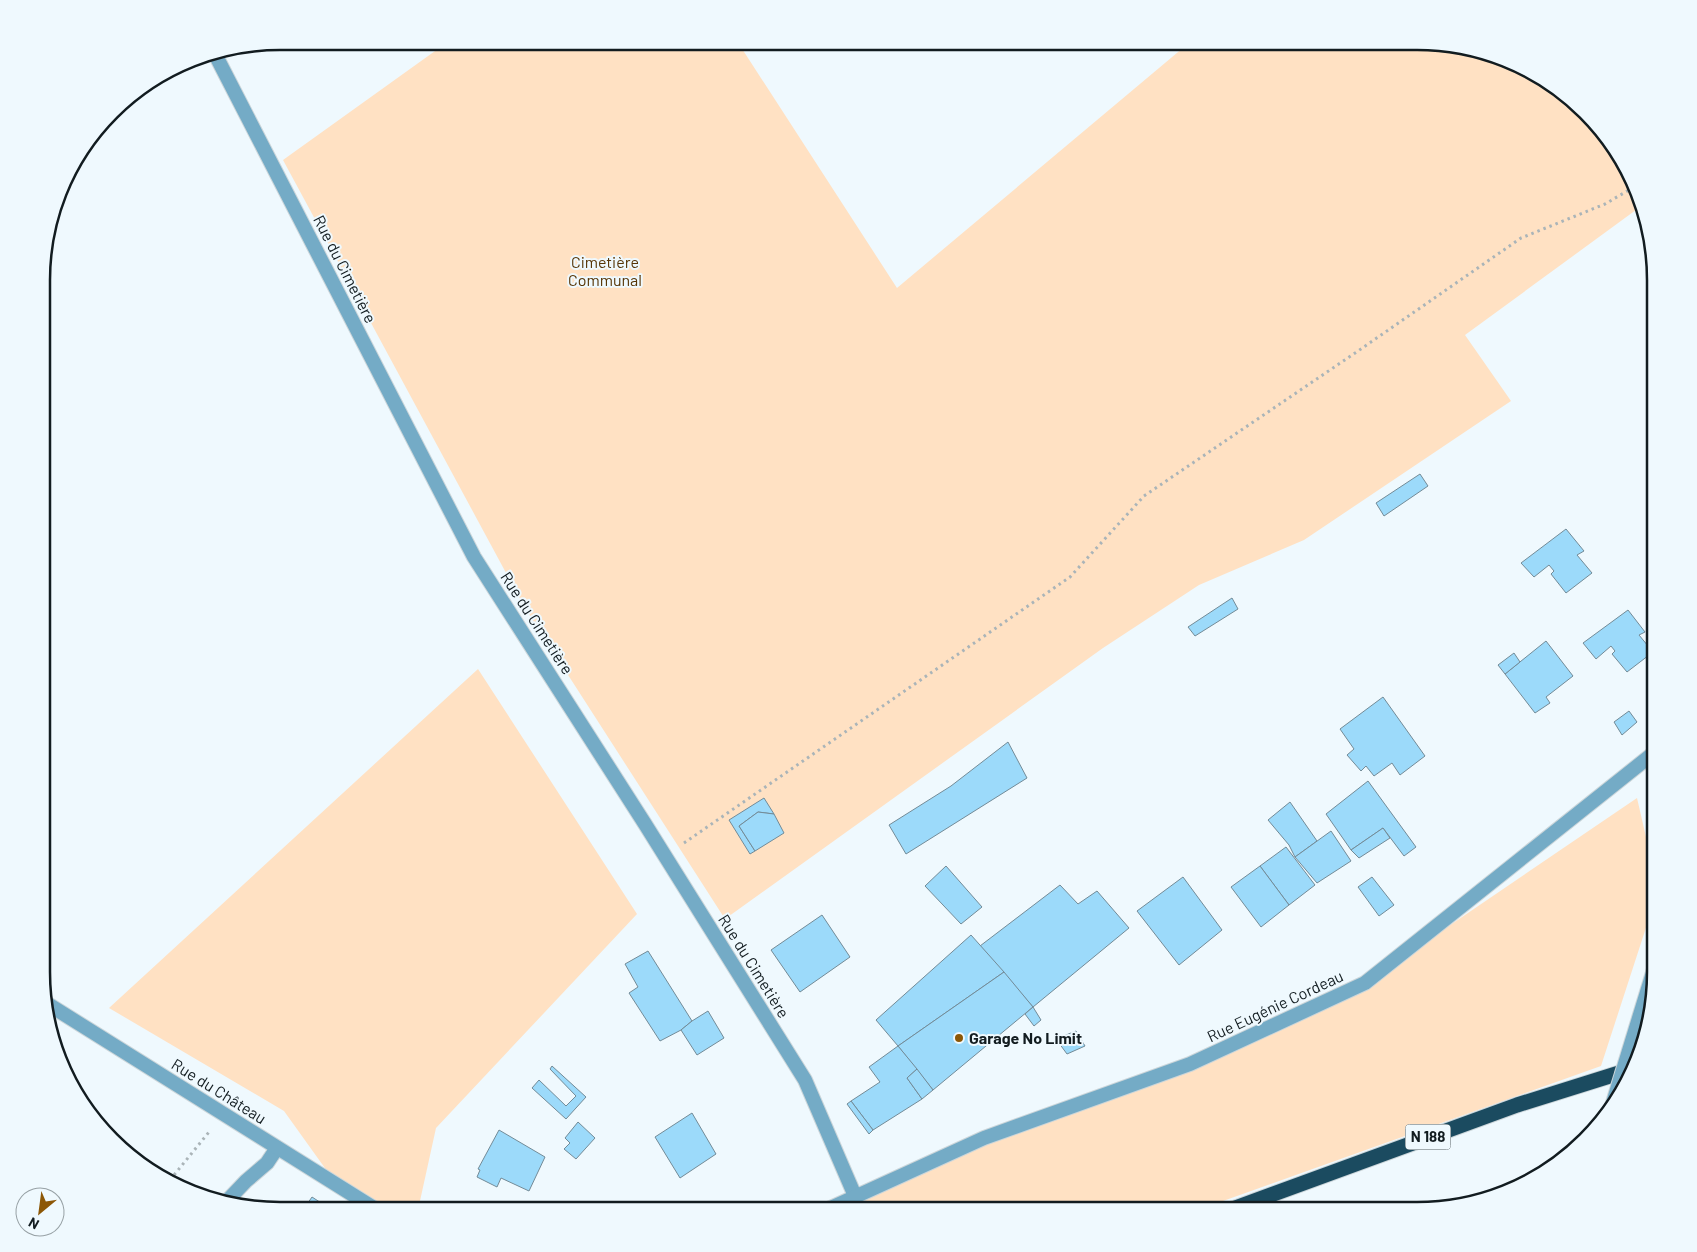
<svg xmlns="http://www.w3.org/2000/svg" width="1697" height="1252" font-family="Barlow,sans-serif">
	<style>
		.green { fill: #ffe1c3 }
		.building { fill: #9cdafa; stroke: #738b97 }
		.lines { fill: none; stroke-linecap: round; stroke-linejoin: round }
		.service-casing { stroke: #ccd6da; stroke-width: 16 }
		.minor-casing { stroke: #ccd6da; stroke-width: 16 }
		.motorway-casing { stroke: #ccd6da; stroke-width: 17 }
		.path { stroke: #aab4b8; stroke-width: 3; stroke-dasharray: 2.5 4; stroke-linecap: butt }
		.service { stroke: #74abc6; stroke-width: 14 }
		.minor { stroke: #74abc6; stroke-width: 14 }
		.motorway { stroke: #1b4b60; stroke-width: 15 }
		.tertiary-bridge-casing { stroke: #ccd6da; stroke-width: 16; stroke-linecap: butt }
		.tertiary-bridge { stroke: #74abc6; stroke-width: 14 }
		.poi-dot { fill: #8c5706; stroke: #eff9fe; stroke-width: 2 }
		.labels { text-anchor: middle; stroke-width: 4; stroke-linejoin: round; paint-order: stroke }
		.shield { fill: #eff9fe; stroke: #545e63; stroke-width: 1 }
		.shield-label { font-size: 15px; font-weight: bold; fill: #121c20 }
		.park-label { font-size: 16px; fill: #573506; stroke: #eff9fe }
		.street-label { font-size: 16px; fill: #121c20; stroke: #eff9fe }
		.poi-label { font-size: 16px; font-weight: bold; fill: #121c20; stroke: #eff9fe; text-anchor: start }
		.rim { fill: none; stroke: #121c20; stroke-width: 2.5 }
	</style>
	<rect width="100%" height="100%" fill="#eff9fe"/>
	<!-- green -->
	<g class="green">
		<polygon points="449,41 737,41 897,288 1190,42 1432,42 1508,59 1562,91 1631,174 1640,207 1465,335 1511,401 1304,540 1199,585 1103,648 725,919 525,608 283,160"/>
		<polygon points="478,669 637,914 436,1128 418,1210 355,1210 284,1111 109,1008"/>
		<polygon points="1637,798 1655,876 1655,900 1601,1066 1195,1211 830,1210 965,1146 1190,1064 1365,983"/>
	</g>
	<!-- building -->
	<g class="building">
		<polygon points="1420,474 1428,486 1384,516 1376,503"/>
		<polygon points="1566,529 1584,551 1577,555 1592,573 1566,593 1551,574 1554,571 1549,565 1534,577 1521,563"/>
		<polygon points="1232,598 1238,609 1195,636 1188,627"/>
		<polygon points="1628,610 1645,632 1639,635 1653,652 1627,672 1612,654 1615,651 1611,646 1596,659 1583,643"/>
		<polygon points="1546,641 1573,676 1546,697 1550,703 1535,713 1505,674"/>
		<polygon points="1514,653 1520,662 1505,674 1498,665"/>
		<polygon points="1383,697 1425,756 1400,775 1392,763 1374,776 1366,766 1361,771 1347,755 1354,749 1340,729"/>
		<polygon points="1629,711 1637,722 1622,735 1614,722"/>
		<polygon points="1008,742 1027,778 906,854 889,825 951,786"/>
		<polygon points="1368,781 1416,847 1404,856 1383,828 1351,850 1326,814"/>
		<polygon points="764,798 774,814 758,812 739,826 755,851 750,854 729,820"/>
		<polygon points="1290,802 1317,841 1295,857 1289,845 1268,820"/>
		<polygon points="758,812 774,814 784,833 755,851 739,826"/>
		<polygon points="1383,828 1390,838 1359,858 1351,850"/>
		<polygon points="1331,831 1351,861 1317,883 1295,857"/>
		<polygon points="1286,847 1315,885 1289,905 1260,866"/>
		<polygon points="946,866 982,907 961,924 925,886"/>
		<polygon points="1260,866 1289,905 1261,927 1231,887"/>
		<polygon points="1183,877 1222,930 1179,965 1137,911"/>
		<polygon points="1372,877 1394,905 1379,916 1358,887"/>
		<polygon points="1060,885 1078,904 1097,891 1129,928 1033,1007 980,946"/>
		<polygon points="822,915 850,957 800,992 771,950"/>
		<polygon points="971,935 1004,972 898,1046 876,1020"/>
		<polygon points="648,951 692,1021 681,1030 660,1041 629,993 638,987 625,964"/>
		<polygon points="1004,972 1033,1007 933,1090 898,1046"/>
		<polygon points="1033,1007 1041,1020 1034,1026 1025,1014"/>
		<polygon points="708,1011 724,1038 697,1055 681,1030 692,1021"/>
		<polygon points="1076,1031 1085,1046 1067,1054 1056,1039"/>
		<polygon points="898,1046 917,1069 907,1078 922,1099 873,1130 851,1101 880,1082 869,1067"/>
		<polygon points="552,1066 586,1097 566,1119 532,1088 539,1080 566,1106 576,1096 550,1069"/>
		<polygon points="917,1069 933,1090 922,1099 907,1078"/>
		<polygon points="851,1101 873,1130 869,1134 847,1104"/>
		<polygon points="692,1113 716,1154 680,1178 655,1137"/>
		<polygon points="578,1122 595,1138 576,1159 564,1149 570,1143 565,1138"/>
		<polygon points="499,1130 545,1157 529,1191 501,1178 497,1187 477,1177 480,1170 478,1169"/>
		<polygon points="312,1197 332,1210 303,1210"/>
	</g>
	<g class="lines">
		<defs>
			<polyline id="service" points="226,1202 246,1181 267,1163 277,1148"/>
			<g id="minor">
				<polyline points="215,54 474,557 645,824 805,1080 855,1196"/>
				<polyline points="43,1001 377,1210"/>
				<polyline points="826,1210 984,1138 1190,1064 1365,983 1655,752"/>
			</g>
			<g id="motorway">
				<polyline points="1521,1186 1523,1186"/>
				<polyline points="1227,1211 1517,1105 1632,1069"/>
			</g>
		</defs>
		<!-- service casing -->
		<use href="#service" class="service-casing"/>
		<!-- minor casing -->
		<use href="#minor" class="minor-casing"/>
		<!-- motorway casing -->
		<use href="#motorway" class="motorway-casing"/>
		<!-- path -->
		<g class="path">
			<polyline points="684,843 1070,577 1144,496 1358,351 1521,238 1605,204 1634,187"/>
			<polyline points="170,1180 209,1132"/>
		</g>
		<!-- service -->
		<use href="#service" class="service"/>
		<!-- minor -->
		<use href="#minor" class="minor"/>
		<!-- motorway -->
		<use href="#motorway" class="motorway"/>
		<defs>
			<polyline id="tertiary-bridge" points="1612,1106 1655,966"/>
		</defs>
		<!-- tertiary-bridge casing -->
		<use href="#tertiary-bridge" class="tertiary-bridge-casing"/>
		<!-- tertiary-bridge -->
		<use href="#tertiary-bridge" class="tertiary-bridge"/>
	</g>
	<!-- markers -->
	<circle class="poi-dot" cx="959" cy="1038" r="5"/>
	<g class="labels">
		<!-- shield labels -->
		<rect class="shield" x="1405.5" y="1124.5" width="45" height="25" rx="4"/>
		<g class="shield-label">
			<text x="1428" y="1142">N 188</text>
		</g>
		<!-- park labels -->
		<g class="park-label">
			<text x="605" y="268">Cimetière<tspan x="605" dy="18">Communal</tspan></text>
		</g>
		<!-- street labels -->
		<g class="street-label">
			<text transform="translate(345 269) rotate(63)" y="6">Rue du Cimetière</text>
			<text transform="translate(537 623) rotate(57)" y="6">Rue du Cimetière</text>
			<text transform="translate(754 966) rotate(58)" y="6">Rue du Cimetière</text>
			<text transform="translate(1275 1006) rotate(-25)" y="6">Rue Eugénie Cordeau</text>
			<text transform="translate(219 1091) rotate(32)" y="6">Rue du Château</text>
		</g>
		<!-- poi labels -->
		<g class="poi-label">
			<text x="969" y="1044">Garage No Limit</text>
		</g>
	</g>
	<!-- crop -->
	<path d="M0 0H1697V1252H0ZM280 50H1417A230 230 0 0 1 1647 280V972A230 230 0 0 1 1417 1202H280A230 230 0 0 1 50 972V280A230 230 0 0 1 280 50Z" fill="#eff9fe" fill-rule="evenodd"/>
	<path class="rim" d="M280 50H1417A230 230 0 0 1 1647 280V972A230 230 0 0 1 1417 1202H280A230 230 0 0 1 50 972V280A230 230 0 0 1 280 50Z"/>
	<!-- north arrow -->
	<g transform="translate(40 1212) rotate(209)"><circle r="24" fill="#eff9fe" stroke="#97a1a5"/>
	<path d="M0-4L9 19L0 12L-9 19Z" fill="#8c5706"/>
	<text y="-8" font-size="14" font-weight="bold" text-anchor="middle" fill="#121c20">N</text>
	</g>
</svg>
